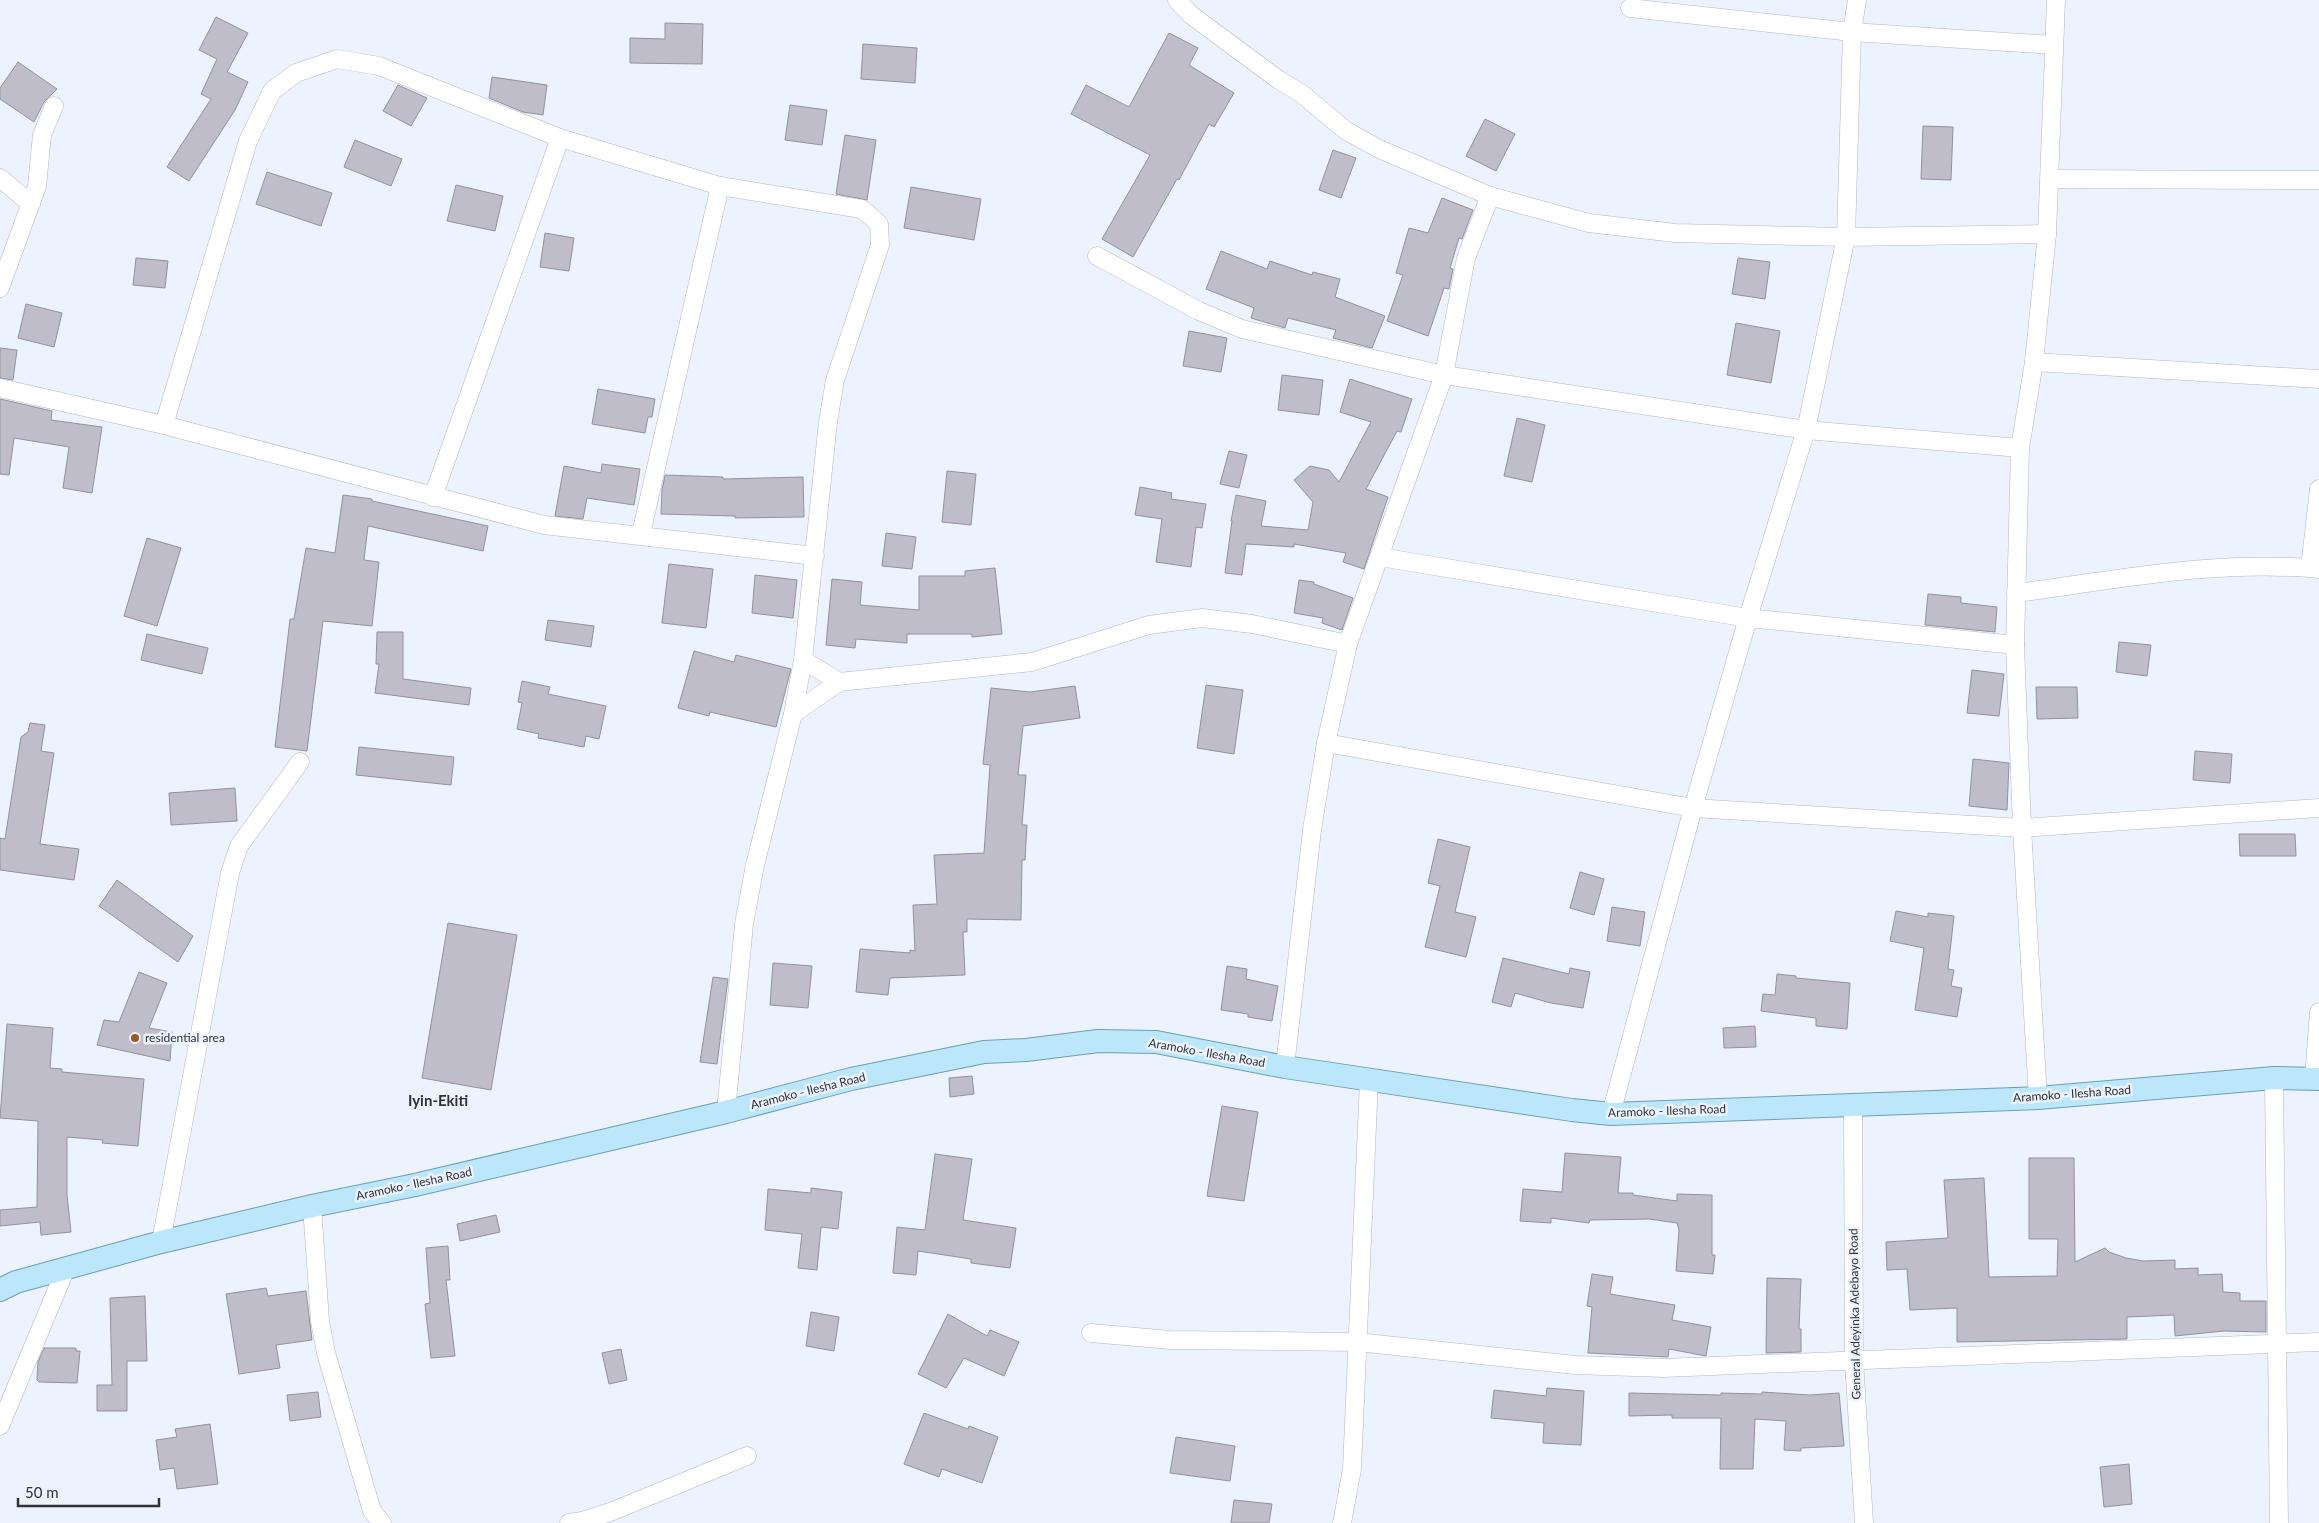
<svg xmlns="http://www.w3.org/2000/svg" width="2319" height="1523" font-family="Lato,sans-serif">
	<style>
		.building { fill: #bfbdc9; stroke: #92919c }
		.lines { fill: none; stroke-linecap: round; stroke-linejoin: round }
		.minor-casing { stroke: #b1b7c2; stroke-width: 19 }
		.major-casing { stroke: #6e9db5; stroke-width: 24 }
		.minor { stroke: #fff; stroke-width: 18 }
		.major { stroke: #bce7fb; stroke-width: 22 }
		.poi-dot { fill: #985c1e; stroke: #ecf3fe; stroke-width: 2 }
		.labels { text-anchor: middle; stroke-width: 5; stroke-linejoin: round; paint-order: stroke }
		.poi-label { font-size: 12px; fill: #303237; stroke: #ecf3fe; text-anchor: start }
		.street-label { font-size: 12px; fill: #303237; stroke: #ecf3fe }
		.quarter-label { font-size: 15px; font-weight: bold; fill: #303237; stroke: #ecf3fe }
	</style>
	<rect width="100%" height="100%" fill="#ecf3fe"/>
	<!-- building -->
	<g class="building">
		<polygon points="216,17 248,33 227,72 248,82 235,110 189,181 167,167 211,99 201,94 217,59 199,50"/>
		<polygon points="665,23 703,24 702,64 630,63 630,38 665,39"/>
		<polygon points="1169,33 1198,48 1189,65 1234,93 1214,127 1209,124 1179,180 1177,179 1133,257 1102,239 1150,155 1071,114 1086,85 1129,107"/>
		<polygon points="863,44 917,48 915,83 861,79"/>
		<polygon points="18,62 57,89 44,102 34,122 0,99 0,88"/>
		<polygon points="492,77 547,85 543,115 523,112 489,98"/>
		<polygon points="398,85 427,98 411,126 383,111"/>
		<polygon points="790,105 827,110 822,145 785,140"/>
		<polygon points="1485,119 1515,134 1496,171 1466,156"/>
		<polygon points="1923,126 1953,127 1951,180 1921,179"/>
		<polygon points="845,135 876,140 867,200 836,194"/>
		<polygon points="355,140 402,159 391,186 344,167"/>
		<polygon points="1333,150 1356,158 1341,198 1319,190"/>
		<polygon points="267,172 332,193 321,226 256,204"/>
		<polygon points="456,185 503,196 495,231 447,221"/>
		<polygon points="911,187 981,199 974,240 904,228"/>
		<polygon points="1442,198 1473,210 1462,239 1459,238 1450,268 1453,269 1449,289 1444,288 1428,336 1387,321 1403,275 1396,273 1409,228 1428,233"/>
		<polygon points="545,233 574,238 569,271 540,267"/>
		<polygon points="1221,251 1267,269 1270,261 1312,275 1313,272 1340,279 1335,297 1385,316 1372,348 1333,338 1336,330 1288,318 1285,328 1251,318 1254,308 1206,289"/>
		<polygon points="136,258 168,261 165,288 133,285"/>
		<polygon points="1738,258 1770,262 1765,299 1732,294"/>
		<polygon points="26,304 62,313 54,347 18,338"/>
		<polygon points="1736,323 1780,331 1771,383 1727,375"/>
		<polygon points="1189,331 1227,338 1221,372 1183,366"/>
		<polygon points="0,348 17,350 13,380 0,378"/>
		<polygon points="1282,375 1323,380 1319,415 1278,410"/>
		<polygon points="1350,379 1412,399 1401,432 1397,431 1366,489 1388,497 1364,569 1343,562 1346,553 1294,544 1294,547 1246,544 1242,575 1225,573 1232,521 1231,521 1236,495 1266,501 1261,526 1308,530 1313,502 1294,480 1310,466 1329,470 1339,482 1371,422 1340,412"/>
		<polygon points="598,389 655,399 652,417 648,417 645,433 592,424"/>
		<polygon points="0,399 52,411 51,420 102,427 92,493 63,488 69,447 14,438 9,475 0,474"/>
		<polygon points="1517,418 1545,425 1532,482 1504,476"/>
		<polygon points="1229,451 1247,455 1239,488 1220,484"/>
		<polygon points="602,464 640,469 634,505 587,498 583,519 555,516 564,466 601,473"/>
		<polygon points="947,471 976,474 971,525 942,522"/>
		<polygon points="665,475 723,477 723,479 803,477 804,517 735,518 735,516 661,514 662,490"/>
		<polygon points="1140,487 1172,493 1171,499 1206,504 1202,528 1196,527 1191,567 1156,562 1162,519 1135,515"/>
		<polygon points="343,495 372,499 372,501 488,526 483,551 368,526 364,560 379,562 372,626 323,621 307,751 275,747 290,619 294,619 306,548 335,553"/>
		<polygon points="886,533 916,537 912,569 882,566"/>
		<polygon points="147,538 181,548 157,626 124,616"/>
		<polygon points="669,564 713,569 706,628 662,623"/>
		<polygon points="995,568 1002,634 972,637 972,634 907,634 907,643 856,639 855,648 826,645 832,579 862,582 860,605 919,610 919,576 965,576 965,571"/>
		<polygon points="755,575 797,580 793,618 752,613"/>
		<polygon points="1299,580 1314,582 1314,584 1353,598 1342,630 1322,623 1323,618 1294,613"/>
		<polygon points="1928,594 1961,597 1961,603 1997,607 1995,632 1925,625"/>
		<polygon points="548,620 594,626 591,647 545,640"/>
		<polygon points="377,632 403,632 403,679 471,688 469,705 375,693 379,664 376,664"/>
		<polygon points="147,634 208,648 202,674 141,660"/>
		<polygon points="2119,642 2151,645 2147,676 2116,672"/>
		<polygon points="694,651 734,662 736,655 791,669 776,727 710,712 709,716 678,708"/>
		<polygon points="1972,670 2004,674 1999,716 1967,713"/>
		<polygon points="522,681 550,687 548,694 606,706 599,739 586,736 584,747 538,738 539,734 517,729 522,703 518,702"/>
		<polygon points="1206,685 1243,690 1234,754 1197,748"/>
		<polygon points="1075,686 1080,718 1023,726 1018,775 1026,775 1022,825 1027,825 1025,860 1022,860 1021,920 967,919 967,932 963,932 965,975 890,978 888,995 856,992 860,949 910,953 910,950 915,951 913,905 937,904 934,855 984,853 990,765 983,764 991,688 1030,692"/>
		<polygon points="2036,687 2077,687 2078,718 2037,719"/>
		<polygon points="30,723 45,725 41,751 54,753 40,844 79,849 74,880 0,870 0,838 5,839 21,737 28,732"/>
		<polygon points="359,747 454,757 451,785 356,775"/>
		<polygon points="2195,751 2232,754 2230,783 2193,780"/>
		<polygon points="1973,759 2009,763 2007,810 1969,806"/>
		<polygon points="235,788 237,821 171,825 169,793"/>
		<polygon points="2239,834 2295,834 2296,856 2240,856"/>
		<polygon points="1438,839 1470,847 1455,912 1476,917 1466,957 1425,947 1440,886 1428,883"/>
		<polygon points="1580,872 1604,879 1594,915 1570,908"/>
		<polygon points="117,880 193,936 178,962 99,906"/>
		<polygon points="1612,907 1645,912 1640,946 1607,941"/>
		<polygon points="1896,911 1928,917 1928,913 1954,916 1948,969 1954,970 1951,986 1962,988 1957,1017 1915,1010 1924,948 1890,941"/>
		<polygon points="448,923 517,935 491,1090 422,1078"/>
		<polygon points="1503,958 1569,974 1570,968 1590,972 1583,1008 1551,1003 1515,993 1511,1007 1492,1002"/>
		<polygon points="773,963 812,966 808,1008 770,1005"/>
		<polygon points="1227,966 1247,969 1246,979 1278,986 1272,1021 1248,1017 1248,1014 1221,1010"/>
		<polygon points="139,972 167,983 149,1028 172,1032 170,1061 97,1045 104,1020 119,1022"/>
		<polygon points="1777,974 1796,976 1796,978 1850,983 1847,1029 1816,1026 1816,1018 1761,1011 1763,994 1775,995"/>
		<polygon points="713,977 728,979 717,1064 700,1062"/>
		<polygon points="7,1024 53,1028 50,1068 62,1069 62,1072 144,1079 138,1146 102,1143 103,1140 67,1137 67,1195 71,1232 41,1235 40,1222 0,1226 0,1210 37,1207 38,1121 0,1118"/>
		<polygon points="1755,1026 1756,1047 1724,1048 1723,1028"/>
		<polygon points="972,1076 974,1094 950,1097 949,1078"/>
		<polygon points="1222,1106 1258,1112 1244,1201 1207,1196"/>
		<polygon points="1565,1153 1621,1157 1618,1193 1633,1193 1633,1195 1677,1201 1677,1194 1712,1195 1712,1255 1715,1255 1713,1274 1676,1271 1679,1230 1677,1223 1649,1219 1590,1220 1589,1223 1551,1218 1551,1223 1520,1221 1523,1189 1562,1192"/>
		<polygon points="935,1154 972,1159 963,1220 1016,1228 1010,1268 971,1263 971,1259 918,1251 916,1275 893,1273 897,1227 925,1230"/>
		<polygon points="2029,1158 2074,1158 2075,1262 2105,1248 2109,1252 2126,1258 2143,1261 2175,1260 2175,1269 2198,1268 2198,1275 2222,1274 2223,1292 2240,1293 2240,1301 2266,1301 2266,1332 2224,1331 2175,1336 2174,1315 2127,1317 2127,1339 1957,1342 1957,1308 1910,1310 1907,1269 1887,1270 1886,1242 1948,1238 1944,1180 1984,1178 1989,1277 2057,1276 2058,1239 2029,1239"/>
		<polygon points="811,1188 842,1192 838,1229 821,1227 817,1270 798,1268 802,1234 765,1230 768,1189 811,1193"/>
		<polygon points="496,1215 500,1232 460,1241 457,1224"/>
		<polygon points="448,1246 450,1280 446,1280 455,1356 431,1358 425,1304 430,1303 426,1248"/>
		<polygon points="1592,1274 1613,1277 1610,1294 1675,1305 1672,1320 1711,1327 1706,1356 1669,1349 1668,1357 1588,1353 1592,1307 1587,1306"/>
		<polygon points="1767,1278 1801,1279 1799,1329 1801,1329 1801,1352 1766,1353"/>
		<polygon points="266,1288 268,1296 306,1291 312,1340 276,1345 280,1368 239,1374 226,1294"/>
		<polygon points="145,1296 147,1361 127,1361 127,1411 97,1411 97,1385 112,1385 110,1298"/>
		<polygon points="811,1312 839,1317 834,1351 806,1346"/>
		<polygon points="948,1314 987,1336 990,1330 1019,1342 1004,1376 964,1358 946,1388 918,1374"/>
		<polygon points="44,1348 76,1348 76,1351 80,1351 77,1383 39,1382 37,1380 38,1362"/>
		<polygon points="621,1349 627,1380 609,1384 602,1353"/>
		<polygon points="1547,1388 1584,1391 1581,1445 1543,1443 1544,1423 1491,1418 1494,1390 1546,1396"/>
		<polygon points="318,1392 321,1417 290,1421 287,1395"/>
		<polygon points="1762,1392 1810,1395 1839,1393 1844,1446 1801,1448 1801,1451 1784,1450 1786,1421 1755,1419 1753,1469 1720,1469 1721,1418 1672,1418 1672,1415 1629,1416 1629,1393 1721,1395 1721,1393 1762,1394"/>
		<polygon points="924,1413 968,1429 969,1426 998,1437 982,1483 942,1469 939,1477 904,1464"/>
		<polygon points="210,1424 218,1484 177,1489 174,1468 160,1470 156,1440 177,1437 175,1429"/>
		<polygon points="1176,1437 1235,1446 1230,1481 1170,1473"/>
		<polygon points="2129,1464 2132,1504 2104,1507 2100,1467"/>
		<polygon points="1234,1500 1272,1504 1269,1523 1231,1523"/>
	</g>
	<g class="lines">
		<defs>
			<g id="minor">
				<polyline points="1177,0 1191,15 1279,80 1302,94 1345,130 1379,149 1490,196 1589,223 1675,233 1846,237 2047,234"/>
				<polyline points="1630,8 1852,32 2054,45"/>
				<polyline points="0,178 31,204"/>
				<polyline points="2050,179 2319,180"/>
				<polyline points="1097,256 1199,311 1242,329 1444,375 1806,430 2020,448"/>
				<polyline points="0,288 37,186 42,135 54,106"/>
				<polyline points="2034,362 2319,379"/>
				<polyline points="0,388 164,425 544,525 815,556"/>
				<polyline points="164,425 248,141 272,91 296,73 337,59 379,66 560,138 720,186 862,209 879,224 880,245 835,380 828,422 803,660 793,714 755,865 744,924 726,1112"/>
				<polyline points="433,497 560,138"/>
				<polyline points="641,534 720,186"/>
				<polyline points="1380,557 1748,618 2015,645"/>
				<polyline points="2310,568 2319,489"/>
				<path d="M 2016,593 C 2116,580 2218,559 2319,569"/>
				<polyline points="803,660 839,682"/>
				<polyline points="793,714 839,682 1032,662 1149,625 1202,618 1252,624 1348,644"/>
				<polyline points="1326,743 1693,808 2022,828 2319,808"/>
				<polyline points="1285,1067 1312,830 1326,743 1348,644 1444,375 1466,258 1490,196"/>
				<polyline points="2274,1078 2279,1523"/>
				<polyline points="2314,1079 2319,1012"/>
				<polyline points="2038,1098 2022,828 2015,645 2020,448 2034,362 2047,234 2056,0"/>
				<polyline points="1853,1105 1854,1360 1864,1523"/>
				<polyline points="1611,1114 1693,808 1748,618 1806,430 1846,237 1852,32 1857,0"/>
				<polyline points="312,1206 320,1321 326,1353 372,1511 382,1523"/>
				<polyline points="161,1242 230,873 239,846 300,762"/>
				<polyline points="1091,1333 1170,1340 1357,1342 1575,1365 1663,1368 2319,1342"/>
				<polyline points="0,1426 66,1268"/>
				<polyline points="569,1523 582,1521 613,1511 747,1456"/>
				<polyline points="1342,1523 1352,1469 1369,1080"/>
			</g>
			<polyline id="major" points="0,1290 16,1282 161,1242 312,1206 415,1185 726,1112 851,1079 984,1052 1026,1050 1098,1041 1156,1042 1285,1067 1572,1110 1611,1114 2038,1098 2274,1078 2319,1079"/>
		</defs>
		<!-- minor casing -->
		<use href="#minor" class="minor-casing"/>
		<!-- major casing -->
		<use href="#major" class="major-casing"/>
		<!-- minor -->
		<use href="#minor" class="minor"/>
		<!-- major -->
		<use href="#major" class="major"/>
	</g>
	<!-- markers -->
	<circle class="poi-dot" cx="135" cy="1038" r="5"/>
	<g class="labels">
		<!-- poi labels -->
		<g class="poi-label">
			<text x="145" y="1042">residential area</text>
		</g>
		<!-- street labels -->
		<g class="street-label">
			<text transform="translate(1207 1053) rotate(10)" y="4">Aramoko - Ilesha Road</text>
			<text transform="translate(808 1091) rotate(-14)" y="4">Aramoko - Ilesha Road</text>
			<text transform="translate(2072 1094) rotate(-4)" y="4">Aramoko - Ilesha Road</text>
			<text transform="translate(1667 1111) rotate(-2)" y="4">Aramoko - Ilesha Road</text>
			<text transform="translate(414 1184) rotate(-12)" y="4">Aramoko - Ilesha Road</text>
			<text transform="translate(1855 1314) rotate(-91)" y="4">General Adeyinka Adebayo Road</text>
		</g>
		<!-- quarter labels -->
		<g class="quarter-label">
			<text x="438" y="1106">Iyin-Ekiti</text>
		</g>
	</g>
	<!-- scale -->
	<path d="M18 1498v8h141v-8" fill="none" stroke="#303237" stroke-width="2.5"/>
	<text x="25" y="1498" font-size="15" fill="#303237" stroke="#ecf3fe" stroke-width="4" paint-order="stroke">50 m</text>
</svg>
